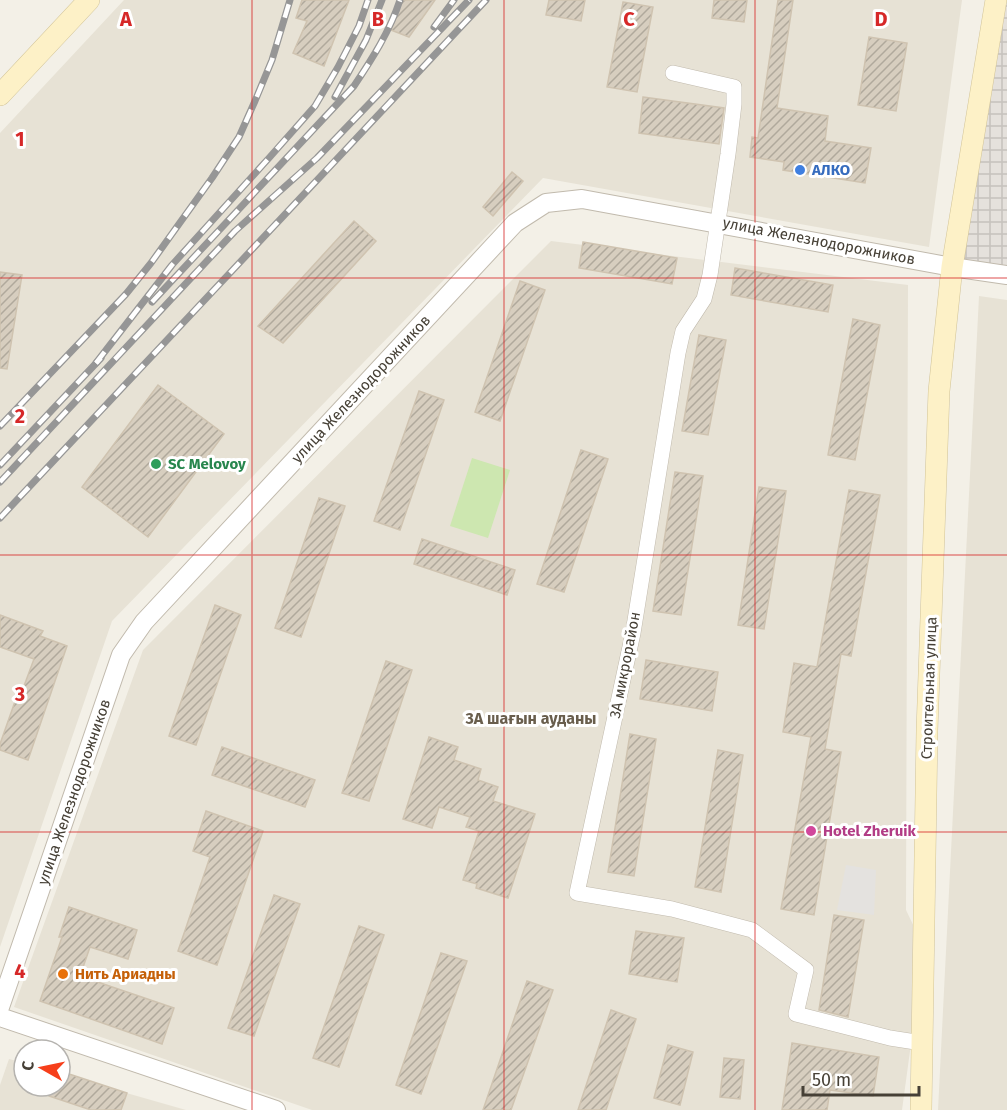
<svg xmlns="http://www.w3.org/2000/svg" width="1007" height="1110" font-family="'Fira Sans',sans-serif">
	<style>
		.residential { fill: #e7e2d5 }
		.industrial { fill: url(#industrial-grid) }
		.grass { fill: #cde7b0 }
		.parking { fill: #e4e2df }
		.building { fill: url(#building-hatch); stroke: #cfc3b0; stroke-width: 1.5 }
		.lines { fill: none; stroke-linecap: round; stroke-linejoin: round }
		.minor-casing { stroke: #c1baad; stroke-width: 16 }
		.tertiary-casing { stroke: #c1baad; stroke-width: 20 }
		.secondary-casing { stroke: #d2c498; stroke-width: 22 }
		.minor { stroke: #fff; stroke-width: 15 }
		.tertiary { stroke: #fff; stroke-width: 18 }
		.secondary { stroke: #fdf1c7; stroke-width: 21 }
		.rail-casing { stroke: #969696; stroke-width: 7 }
		.rail { stroke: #fff; stroke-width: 4.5; stroke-dasharray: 14; stroke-linecap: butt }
		.grid { fill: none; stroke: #d62828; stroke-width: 1.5; stroke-opacity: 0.55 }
		.shop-dot { fill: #3f7fe0; stroke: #fff; stroke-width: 2 }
		.leisure-dot { fill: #2e9e5b; stroke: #fff; stroke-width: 2 }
		.hotel-dot { fill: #d1479c; stroke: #fff; stroke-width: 2 }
		.food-dot { fill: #e8710a; stroke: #fff; stroke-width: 2 }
		.labels { text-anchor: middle; stroke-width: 6; stroke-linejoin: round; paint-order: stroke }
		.shop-label { font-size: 15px; font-weight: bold; fill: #366cbe; stroke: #fff; text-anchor: start }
		.street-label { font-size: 15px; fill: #464036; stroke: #fff }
		.leisure-label { font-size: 15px; font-weight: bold; fill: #27864d; stroke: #fff; text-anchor: start }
		.hotel-label { font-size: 15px; font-weight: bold; fill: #b23c85; stroke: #fff; text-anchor: start }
		.food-label { font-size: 15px; font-weight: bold; fill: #c56008; stroke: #fff; text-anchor: start }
		.neighbourhood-label { font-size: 16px; font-weight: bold; fill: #695e4d; stroke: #fff }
		.grid-label { font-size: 20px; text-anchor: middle; font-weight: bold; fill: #d62828; stroke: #fff; stroke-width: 6; stroke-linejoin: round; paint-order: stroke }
	</style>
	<defs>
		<pattern id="industrial-grid" width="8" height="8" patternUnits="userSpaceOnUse" patternTransform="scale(1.5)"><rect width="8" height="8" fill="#e5e1dc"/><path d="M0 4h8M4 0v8" fill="none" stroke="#c6c2bd"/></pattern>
		<pattern id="building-hatch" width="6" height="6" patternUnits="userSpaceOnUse" patternTransform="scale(1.5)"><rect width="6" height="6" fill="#d7cebf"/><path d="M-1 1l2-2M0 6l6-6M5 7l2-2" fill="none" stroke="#b0a99c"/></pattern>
	</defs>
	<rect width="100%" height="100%" fill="#f3f0e7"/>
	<!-- residential -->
	<g class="residential">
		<polygon points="124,0 962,0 929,247 543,178 112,621 0,947 0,133"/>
		<polygon points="551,241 908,285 906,910 917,933 913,1029 902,1110 312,1110 14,1007 143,650"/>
		<polygon points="979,296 1007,300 1007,1110 938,1110"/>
		<polygon points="9,1059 24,1063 24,1086 60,1086 60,1074 186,1110 0,1110 0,1085"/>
	</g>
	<!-- industrial -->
	<polygon class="industrial" points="996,0 1007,0 1007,275 952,267"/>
	<!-- grass -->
	<polygon class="grass" points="472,458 510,470 488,538 450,526"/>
	<!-- parking -->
	<polygon class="parking" points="846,865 876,870 874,915 837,910"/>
	<!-- building -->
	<g class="building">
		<polygon points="302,0 349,0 324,66 293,53 307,21 296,18"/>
		<polygon points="402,0 435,0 409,37 391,30"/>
		<polygon points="549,0 585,0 581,21 546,15"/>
		<polygon points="714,0 747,0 744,22 712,18"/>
		<polygon points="778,0 793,0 777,108 828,116 825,141 871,148 865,183 783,170 784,162 750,157 752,137 758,138"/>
		<polygon points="623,2 653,7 637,92 607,87"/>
		<polygon points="869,37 907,43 896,111 858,105"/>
		<polygon points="643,97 724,108 719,144 639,133"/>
		<polygon points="512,172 523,181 493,216 483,207"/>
		<polygon points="354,221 376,241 283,343 258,326"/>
		<polygon points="583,242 677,258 672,284 579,268"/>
		<polygon points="735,268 833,285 828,312 731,295"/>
		<polygon points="0,272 22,275 7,369 0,368"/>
		<polygon points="520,281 545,290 500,421 475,412"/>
		<polygon points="853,319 880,325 855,460 828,455"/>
		<polygon points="699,335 726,340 708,435 682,431"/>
		<polygon points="158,385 224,434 148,537 82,487"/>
		<polygon points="419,391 444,400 400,530 374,521"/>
		<polygon points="581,450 608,459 564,592 537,584"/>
		<polygon points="675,472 703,476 681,615 653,611"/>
		<polygon points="759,487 786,491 764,629 738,625"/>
		<polygon points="849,490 880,495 851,656 841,654 825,749 841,752 814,915 781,909 811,737 783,732 794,663 817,667"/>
		<polygon points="319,498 345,506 301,637 275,628"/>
		<polygon points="422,539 515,570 507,595 414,564"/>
		<polygon points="215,605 241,615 196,745 169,736"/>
		<polygon points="0,615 43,631 40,636 67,646 28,760 0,750 0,744 18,693 21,694 34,659 0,647"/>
		<polygon points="646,660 718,672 712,711 640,699"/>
		<polygon points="386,661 412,670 369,801 342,793"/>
		<polygon points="630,734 656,739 634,876 608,872"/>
		<polygon points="429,737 458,747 454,760 481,769 478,780 498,787 493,801 535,814 508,898 476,888 477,884 463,880 479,831 466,827 470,817 439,807 432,828 403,819"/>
		<polygon points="222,747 315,780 305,807 212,775"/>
		<polygon points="718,750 743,755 721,892 695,887"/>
		<polygon points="206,811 263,831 217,965 178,951 210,857 193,851"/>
		<polygon points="274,895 300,904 254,1036 228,1028"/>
		<polygon points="69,907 137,930 128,959 90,947 80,976 174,1008 162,1044 40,1001 62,937 59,937"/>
		<polygon points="834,915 864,920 848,1017 819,1010"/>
		<polygon points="359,926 384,935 339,1067 313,1058"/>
		<polygon points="636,931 684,938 677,982 629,974"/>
		<polygon points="441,953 467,961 421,1094 396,1085"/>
		<polygon points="527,981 553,990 511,1110 483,1110"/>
		<polygon points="611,1010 636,1019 606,1110 578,1110"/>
		<polygon points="792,1043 879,1057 873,1096 830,1090 827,1110 782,1110"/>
		<polygon points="668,1045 693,1052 680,1105 654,1098"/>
		<polygon points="724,1058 744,1060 740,1099 720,1097"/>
		<polygon points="60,1071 127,1093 121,1110 91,1110 49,1096 52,1086 60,1086"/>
	</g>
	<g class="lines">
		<defs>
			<polyline id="minor" points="673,73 734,87 734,104 728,154 710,275 704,299 683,331 678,353 633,633 577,893 672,909 752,930 806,970 796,1014 890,1038 922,1043"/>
			<g id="tertiary">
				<polyline points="0,1007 121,655 144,622 515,223 546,203 582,199 952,267 1007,275"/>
				<polyline points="0,1017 276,1110"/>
			</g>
			<g id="secondary">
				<polyline points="0,95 89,0"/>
				<polyline points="921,1110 927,731 939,391 952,267 996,0"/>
			</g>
		</defs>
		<!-- minor casing -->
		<use href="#minor" class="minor-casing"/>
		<!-- tertiary casing -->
		<use href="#tertiary" class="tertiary-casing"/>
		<!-- secondary casing -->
		<use href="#secondary" class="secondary-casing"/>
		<!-- minor -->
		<use href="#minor" class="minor"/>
		<!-- tertiary -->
		<use href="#tertiary" class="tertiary"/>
		<!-- secondary -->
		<use href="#secondary" class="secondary"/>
		<defs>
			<g id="rail">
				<polyline points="434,27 454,0"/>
				<polyline points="335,97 366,40 382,0"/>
				<path d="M 152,302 L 354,86 C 372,59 390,31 400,0"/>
				<polyline points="96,363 172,265 269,158 315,106 338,67 359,26 368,0"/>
				<polyline points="0,426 126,294 151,263 212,178 239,137 255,101 272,60 290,0"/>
				<polyline points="0,465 101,358"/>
				<polyline points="0,482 235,231 317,158 469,0"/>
				<polyline points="0,518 486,0"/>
			</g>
		</defs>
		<!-- rail casing -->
		<use href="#rail" class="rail-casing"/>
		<!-- rail -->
		<use href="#rail" class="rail"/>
	</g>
	<!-- grid -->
	<path class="grid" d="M 252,0 L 252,1110M 504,0 L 504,1110M 755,0 L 755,1110M 0,278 L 1007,278M 0,555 L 1007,555M 0,832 L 1007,832"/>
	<!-- markers -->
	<circle class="shop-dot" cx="800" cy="170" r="6"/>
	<circle class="leisure-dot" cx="156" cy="464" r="6"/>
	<circle class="hotel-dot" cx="811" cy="831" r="6"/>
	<circle class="food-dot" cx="63" cy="974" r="6"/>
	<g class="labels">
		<!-- shop labels -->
		<g class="shop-label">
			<text x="812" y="175">АЛКО</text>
		</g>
		<!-- street labels -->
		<g class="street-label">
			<text transform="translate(819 241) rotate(11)" y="5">улица Железнодорожников</text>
			<text transform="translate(361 389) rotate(-47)" y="5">улица Железнодорожников</text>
			<text transform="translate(625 665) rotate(-79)" y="5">3А микрорайон</text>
			<text transform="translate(929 688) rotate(-88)" y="5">Строительная улица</text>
			<text transform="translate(74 792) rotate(-71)" y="5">улица Железнодорожников</text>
		</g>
		<!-- leisure labels -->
		<g class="leisure-label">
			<text x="168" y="469">SC Melovoy</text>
		</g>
		<!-- hotel labels -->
		<g class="hotel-label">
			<text x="823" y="836">Hotel Zheruik</text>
		</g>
		<!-- food labels -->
		<g class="food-label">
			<text x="75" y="979">Нить Ариадны</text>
		</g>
		<!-- neighbourhood labels -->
		<g class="neighbourhood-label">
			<text x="531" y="724">3А шағын ауданы</text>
		</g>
	</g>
	<g class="grid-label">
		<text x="126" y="26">A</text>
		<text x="378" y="26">B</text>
		<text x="629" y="26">C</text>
		<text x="881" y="26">D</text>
		<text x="20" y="146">1</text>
		<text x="20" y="423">2</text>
		<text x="20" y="701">3</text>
		<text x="20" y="978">4</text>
	</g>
	<!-- north arrow -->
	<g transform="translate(42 1068) rotate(279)"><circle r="28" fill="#ffffff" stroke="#b5b3af" stroke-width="1.5"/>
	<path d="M0-4.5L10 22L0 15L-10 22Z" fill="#f63f1b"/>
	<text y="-9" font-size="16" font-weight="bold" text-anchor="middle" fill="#464036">С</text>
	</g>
	<!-- scale -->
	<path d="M803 1086v9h116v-9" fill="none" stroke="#464036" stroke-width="3"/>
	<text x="812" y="1086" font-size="18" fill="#464036" stroke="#ffffff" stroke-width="4.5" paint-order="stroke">50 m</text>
</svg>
